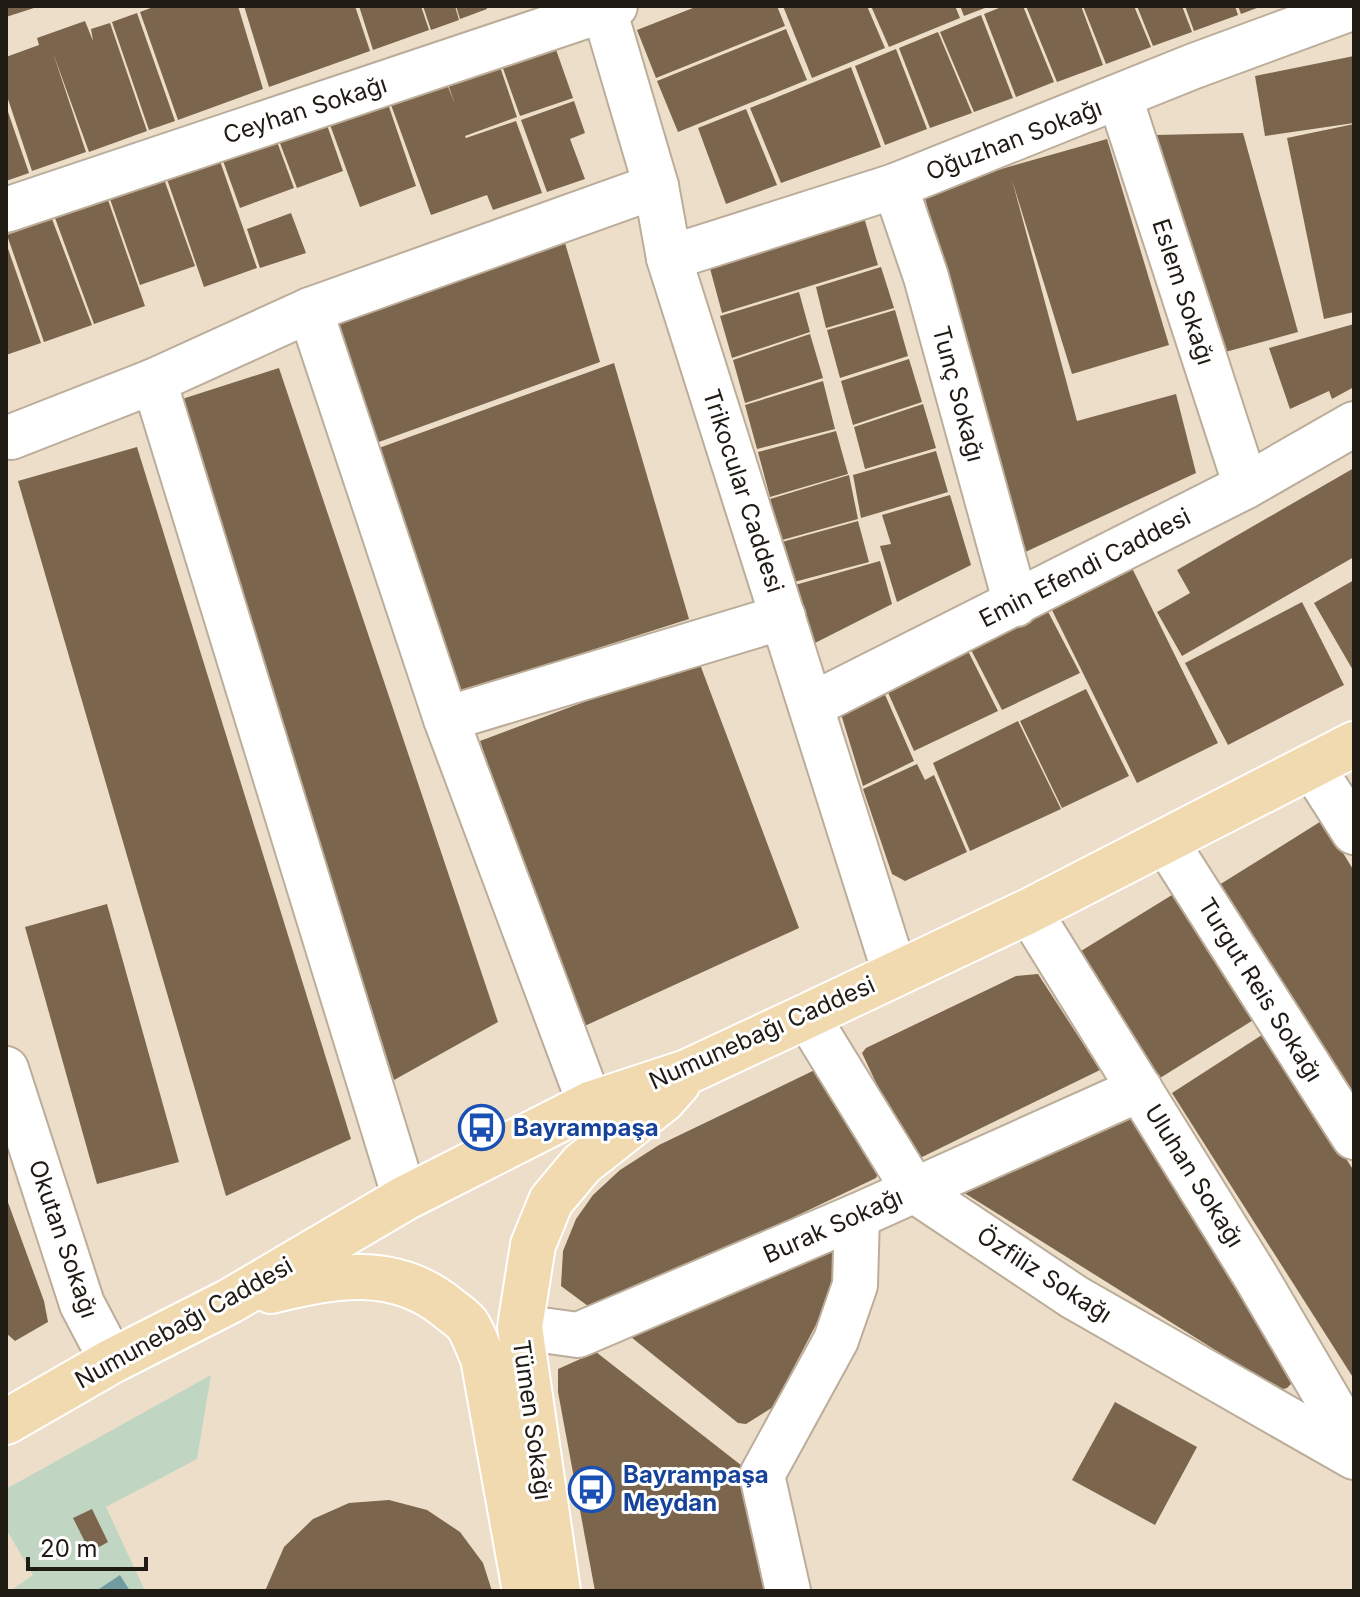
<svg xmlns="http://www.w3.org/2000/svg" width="1360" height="1597" font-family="Inter,sans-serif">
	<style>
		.green { fill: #c0d6c2 }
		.water { fill: #709ba1 }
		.building { fill: #7b654c }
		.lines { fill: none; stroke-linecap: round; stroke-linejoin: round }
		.minor-casing { stroke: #bbad99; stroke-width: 48 }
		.major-casing { stroke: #fff; stroke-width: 48 }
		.minor { stroke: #fff; stroke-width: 44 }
		.major { stroke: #f1daaf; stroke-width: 44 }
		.labels { text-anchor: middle; stroke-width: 6; stroke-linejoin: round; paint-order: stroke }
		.street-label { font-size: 24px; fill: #201b13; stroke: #fff }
		.transit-label { font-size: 24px; font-weight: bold; fill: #164399; stroke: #fff; text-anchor: start }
	</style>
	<rect width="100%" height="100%" fill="#eddec9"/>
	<!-- green -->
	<polygon class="green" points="211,1375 197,1459 106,1507 145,1591 10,1591 33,1575 6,1529 6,1489"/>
	<!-- water -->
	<polygon class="water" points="120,1575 130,1591 96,1591"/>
	<!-- building -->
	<g class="building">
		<polygon points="6,6 37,6 37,7 6,17"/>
		<polygon points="156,6 238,6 263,89 178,120 140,12"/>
		<polygon points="244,6 355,6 370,51 269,87"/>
		<polygon points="359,6 421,6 429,30 373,50"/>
		<polygon points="423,6 455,6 459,20 431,30"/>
		<polygon points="456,6 486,6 487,9 460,19"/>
		<polygon points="698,6 777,6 785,26 656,78 637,30"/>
		<polygon points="783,6 867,6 885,48 812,78"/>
		<polygon points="871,6 955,6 960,18 889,47"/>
		<polygon points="960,6 990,6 964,16"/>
		<polygon points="1004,6 1023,6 1054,82 1016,97 984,14"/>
		<polygon points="1026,6 1081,6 1103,65 1057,82"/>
		<polygon points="1083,6 1134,6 1151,47 1106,64"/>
		<polygon points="1137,6 1182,6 1192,32 1153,46"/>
		<polygon points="1185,6 1235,6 1238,15 1194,31"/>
		<polygon points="1238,6 1262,6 1241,14"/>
		<polygon points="137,13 175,121 149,130 112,22"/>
		<polygon points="981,15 1013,98 974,112 940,32"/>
		<polygon points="85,21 93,41 91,29 110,23 147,131 89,152 53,53 86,152 32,171 6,93 6,57 39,45 37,38"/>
		<polygon points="786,29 807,80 678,132 657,81"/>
		<polygon points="938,32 972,113 930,128 899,48"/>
		<polygon points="553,41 573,98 520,116 500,60"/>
		<polygon points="896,49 927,129 885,145 855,66"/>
		<polygon points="1354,56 1354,123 1265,136 1255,76"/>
		<polygon points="498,61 517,117 465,136 466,138 516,121 542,193 493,210 487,195 431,215 390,102 446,82 455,104 446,79"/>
		<polygon points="851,67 881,147 781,183 750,108"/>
		<polygon points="387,101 416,186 360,207 329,122"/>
		<polygon points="574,101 585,133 570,139 585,179 547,192 521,120"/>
		<polygon points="6,106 29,173 6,181"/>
		<polygon points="746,109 777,185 726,204 698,128"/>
		<polygon points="326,122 343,171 297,188 278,138"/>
		<polygon points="1354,124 1354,312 1324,319 1287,138"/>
		<polygon points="1243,133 1298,332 1218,354 1156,135"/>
		<polygon points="276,139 294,188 240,208 222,158"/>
		<polygon points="1107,139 1169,345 1072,374 1012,180 1077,421 1176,394 1196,473 1021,554 923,191"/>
		<polygon points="220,161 257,268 204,287 167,179"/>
		<polygon points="164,179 195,266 140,285 110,199"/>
		<polygon points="108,200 145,306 94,324 55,218"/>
		<polygon points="291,213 306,253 260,268 247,229"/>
		<polygon points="863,214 878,265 722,313 708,261"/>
		<polygon points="52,219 92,325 44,342 7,235"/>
		<polygon points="560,226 600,362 365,447 323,315"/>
		<polygon points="6,243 41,343 6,355"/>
		<polygon points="881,267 894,308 826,328 816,287"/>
		<polygon points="799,292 810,332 732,358 720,316"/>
		<polygon points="895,310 908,356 840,378 827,330"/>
		<polygon points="1354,324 1354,387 1332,399 1329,391 1290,409 1269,348"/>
		<polygon points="810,334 823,378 745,403 733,360"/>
		<polygon points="909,359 922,402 853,425 841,381"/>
		<polygon points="614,363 689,619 457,693 379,448"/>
		<polygon points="279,368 498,1022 394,1080 179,400"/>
		<polygon points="823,381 835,429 757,449 745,405"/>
		<polygon points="923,404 936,448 865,469 854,427"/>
		<polygon points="836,431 848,474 770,497 758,452"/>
		<polygon points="137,447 351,1139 226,1196 18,481"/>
		<polygon points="936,451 948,492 861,518 853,475"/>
		<polygon points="1354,468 1354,557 1182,656 1157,612 1190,593 1177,570"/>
		<polygon points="849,475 858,519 782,540 770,499"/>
		<polygon points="950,495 971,565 897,602 880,546 891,544 882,515"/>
		<polygon points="858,521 869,562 794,582 782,542"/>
		<polygon points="880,561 892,604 811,645 795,585"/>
		<polygon points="1132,568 1218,743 1137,783 1051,608"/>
		<polygon points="1354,580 1354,672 1314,603"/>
		<polygon points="1302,602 1344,685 1228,745 1185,663"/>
		<polygon points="1044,604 1080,673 1002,710 966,640"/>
		<polygon points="963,641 998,711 914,751 882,679"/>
		<polygon points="698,659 799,928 578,1029 480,741"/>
		<polygon points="879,681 914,761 863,786 837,701"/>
		<polygon points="1086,689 1129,776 1062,808 1020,721"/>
		<polygon points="1018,721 1061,809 970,851 933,763"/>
		<polygon points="917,764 925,780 934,775 967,852 905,881 892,874 863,789"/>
		<polygon points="1323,820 1354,871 1354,1104 1219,885"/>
		<polygon points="1185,887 1263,1014 1160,1078 1081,951"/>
		<polygon points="107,904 179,1162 97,1184 25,927"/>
		<polygon points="1038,974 1100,1070 916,1160 910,1155 862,1053 866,1048 1016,976"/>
		<polygon points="1265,1033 1354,1171 1354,1379 1172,1093"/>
		<polygon points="823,1066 879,1171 876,1178 598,1310 592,1309 561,1286 563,1251 576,1219 593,1195 620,1170 659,1145"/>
		<polygon points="1122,1104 1296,1379 1287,1388 1279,1390 958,1189"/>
		<polygon points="6,1197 44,1301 48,1322 15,1341 6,1333"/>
		<polygon points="836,1243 844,1271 773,1407 746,1424 738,1423 631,1337 641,1329"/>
		<polygon points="596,1352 746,1469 768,1591 595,1591 558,1392 558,1369"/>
		<polygon points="1115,1402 1197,1447 1155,1525 1072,1480"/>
		<polygon points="389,1500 427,1510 460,1532 483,1563 492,1591 265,1591 284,1547 313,1519 349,1503"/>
		<polygon points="92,1509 108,1542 90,1552 73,1518"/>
	</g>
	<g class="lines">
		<defs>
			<g id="minor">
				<polyline points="603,6 656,186 669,258 895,973"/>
				<polyline points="1120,98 1246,486"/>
				<polyline points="895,186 926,277 1016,604"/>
				<polyline points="6,210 615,6"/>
				<polyline points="669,258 895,186 1194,66 1354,7"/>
				<polyline points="310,310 446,719 590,1104"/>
				<polyline points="154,381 405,1198"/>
				<polyline points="11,437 154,381 310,310 656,186"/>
				<polyline points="812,705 1246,486 1354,424"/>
				<polyline points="446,719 783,617"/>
				<polyline points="1313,768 1354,832"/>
				<polyline points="1166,842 1354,1137"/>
				<polyline points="1029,911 1256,1277 1354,1444"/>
				<polyline points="807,1016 914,1190 1074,1297 1354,1457"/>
				<polyline points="6,1069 82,1304 112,1361"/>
				<polyline points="520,1327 578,1335 857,1216 1140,1089"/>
				<polyline points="788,1591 762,1475 836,1340 855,1285 857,1216"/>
			</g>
			<g id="major">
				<path d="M 271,1291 C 333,1275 395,1264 448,1308 C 454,1313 462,1318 467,1324 C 474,1334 478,1348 483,1358 L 525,1591"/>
				<polyline points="6,1422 112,1361 230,1301 405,1198 590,1104 687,1072 807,1016 1029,911 1354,744"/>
				<polyline points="558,1591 520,1327 533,1245 551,1201 582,1164 663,1100 678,1083"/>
			</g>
		</defs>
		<!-- minor casing -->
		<use href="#minor" class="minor-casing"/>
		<!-- major casing -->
		<use href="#major" class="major-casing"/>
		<!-- minor -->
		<use href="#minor" class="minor"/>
		<!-- major -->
		<use href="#major" class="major"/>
	</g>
	<!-- icons -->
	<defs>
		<symbol id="bus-ring" viewBox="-11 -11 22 22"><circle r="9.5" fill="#fff" stroke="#1a4fb4" stroke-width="1.5"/><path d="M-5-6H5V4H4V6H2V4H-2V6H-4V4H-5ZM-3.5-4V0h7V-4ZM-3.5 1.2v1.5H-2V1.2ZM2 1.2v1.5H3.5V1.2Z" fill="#1a4fb4"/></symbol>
	</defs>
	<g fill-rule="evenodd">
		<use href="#bus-ring" x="456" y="1102" width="51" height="51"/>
		<use href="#bus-ring" x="566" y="1464" width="51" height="51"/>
	</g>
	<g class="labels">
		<!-- street labels -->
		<g class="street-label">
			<text transform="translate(305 110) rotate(-18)" y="8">Ceyhan Sokağı</text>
			<text transform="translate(1014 140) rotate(-21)" y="8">Oğuzhan Sokağı</text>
			<text transform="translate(1183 292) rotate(72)" y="8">Eslem Sokağı</text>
			<text transform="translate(958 394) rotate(75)" y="8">Tunç Sokağı</text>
			<text transform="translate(743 491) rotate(72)" y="8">Trikocular Caddesi</text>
			<text transform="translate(1085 568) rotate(-27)" y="8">Emin Efendi Caddesi</text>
			<text transform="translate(1260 990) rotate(58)" y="8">Turgut Reis Sokağı</text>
			<text transform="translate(762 1033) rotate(-24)" y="8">Numunebağı Caddesi</text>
			<text transform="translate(1194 1176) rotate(58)" y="8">Uluhan Sokağı</text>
			<text transform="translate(833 1226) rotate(-24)" y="8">Burak Sokağı</text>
			<text transform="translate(63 1239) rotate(71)" y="8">Okutan Sokağı</text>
			<text transform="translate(1044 1275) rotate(33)" y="8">Özfiliz Sokağı</text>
			<text transform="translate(184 1323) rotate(-29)" y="8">Numunebağı Caddesi</text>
			<text transform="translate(532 1420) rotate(82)" y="8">Tümen Sokağı</text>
		</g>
		<!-- transit labels -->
		<g class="transit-label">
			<text x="513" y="1136">Bayrampaşa</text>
			<text x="623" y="1483">Bayrampaşa<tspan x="623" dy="28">Meydan</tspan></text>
		</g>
	</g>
	<!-- border -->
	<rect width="1360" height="1597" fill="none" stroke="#201b13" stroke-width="16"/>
	<!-- scale -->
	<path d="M28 1557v12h118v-12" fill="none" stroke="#201b13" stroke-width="4"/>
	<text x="40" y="1557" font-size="24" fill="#201b13" stroke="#ffffff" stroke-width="6" paint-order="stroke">20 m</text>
</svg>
